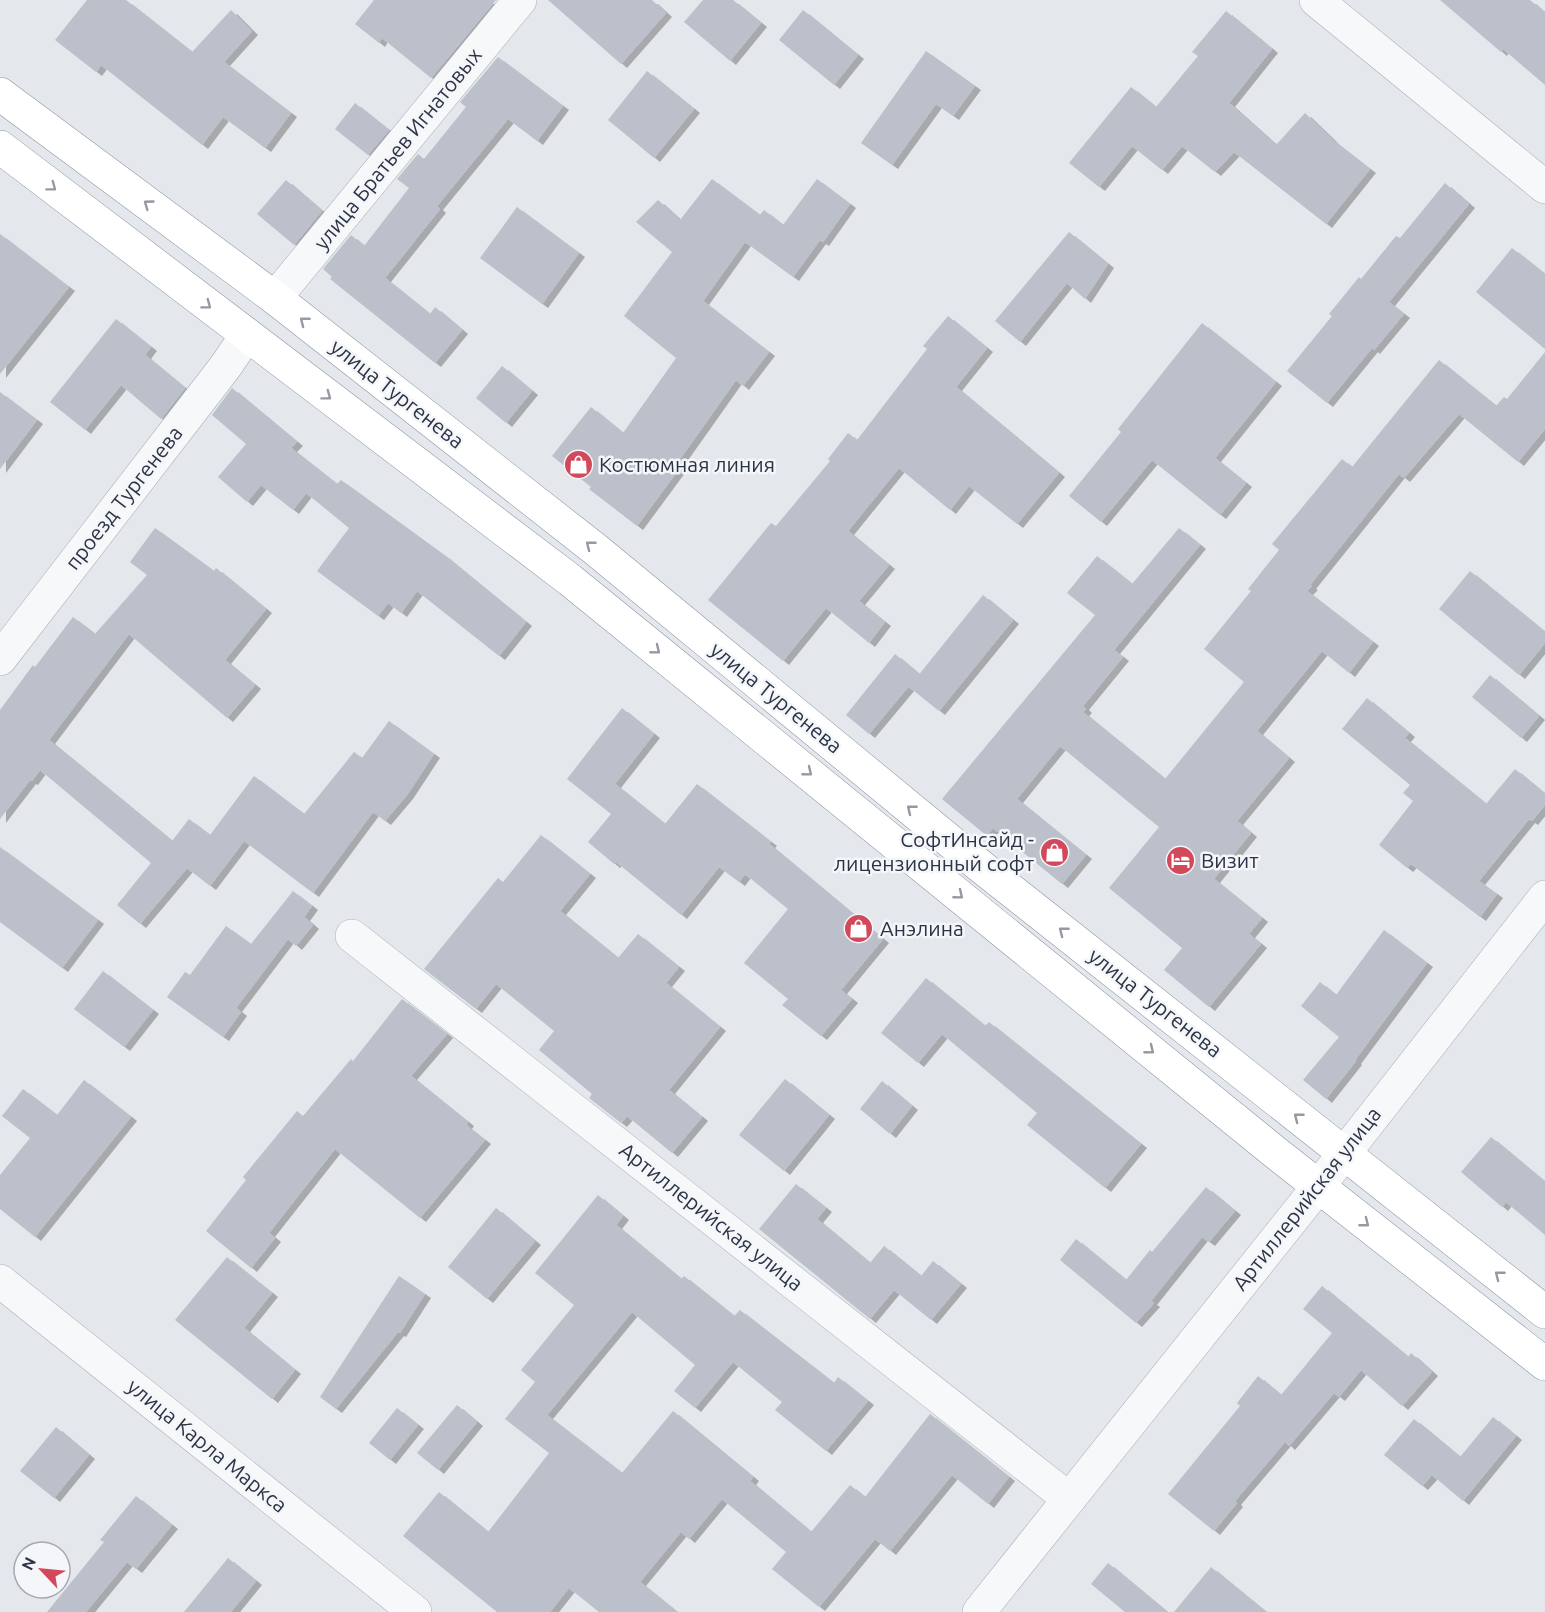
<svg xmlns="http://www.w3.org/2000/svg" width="1545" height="1612" font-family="Ubuntu,sans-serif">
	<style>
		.building { fill: #bbc0ca; filter: url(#shadow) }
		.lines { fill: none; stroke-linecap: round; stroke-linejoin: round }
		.minor-casing { stroke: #a9aeb7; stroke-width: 34 }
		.highway-casing { stroke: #8b94a3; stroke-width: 34 }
		.minor { stroke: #f7f8fa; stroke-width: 33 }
		.highway { stroke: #fff; stroke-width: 33 }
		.oneway { stroke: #959aa2 }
		.labels { text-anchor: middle; stroke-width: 5; stroke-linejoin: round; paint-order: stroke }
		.street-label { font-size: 21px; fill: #2b3445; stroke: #f4f6f9 }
		.poi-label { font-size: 21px; fill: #2b3445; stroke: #f4f6f9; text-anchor: start }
	</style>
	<defs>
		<filter id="shadow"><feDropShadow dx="6" dy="4" stdDeviation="0" flood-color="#0004"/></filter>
	</defs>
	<rect width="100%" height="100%" fill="#e4e7ec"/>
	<!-- building -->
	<g class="building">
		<polygon points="87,0 126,0 192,52 231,10 252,31 224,62 291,113 265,148 223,117 202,145 101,65 96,72 55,40"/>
		<polygon points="374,0 496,0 431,78 382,38 379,43 355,24"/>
		<polygon points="548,0 652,0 666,13 621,64"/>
		<polygon points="703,0 733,0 761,23 730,61 684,22"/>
		<polygon points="1440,0 1530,0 1545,13 1545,85 1503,49 1501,52"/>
		<polygon points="803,10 858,55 834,85 779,40"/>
		<polygon points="1226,11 1272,49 1229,103 1276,145 1305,113 1334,141 1370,169 1326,224 1234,152 1215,172 1182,146 1162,170 1132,146 1099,187 1069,163 1131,87 1156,107 1198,56 1192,52"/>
		<polygon points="926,51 975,86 953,116 936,104 892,165 861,143"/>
		<polygon points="498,57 563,106 537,141 508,119 437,206 440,209 385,278 430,314 435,307 462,330 435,363 330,279 332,277 323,269 351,235 364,246 409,188 397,179 418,154 424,159 466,107 460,102"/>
		<polygon points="647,71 694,109 654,158 608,120"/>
		<polygon points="355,103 389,130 368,155 335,129"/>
		<polygon points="712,179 760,215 764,210 783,225 817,179 850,204 823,242 820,240 793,277 745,242 703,301 769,352 743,386 736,380 678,462 682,465 637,526 589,489 591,487 552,456 591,407 623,433 676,358 624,316 672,252 636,222 658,200 680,220"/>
		<polygon points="286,180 322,211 294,245 257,214"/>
		<polygon points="1445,183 1469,204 1389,302 1404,314 1374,350 1372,348 1327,403 1287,371 1332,316 1329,314 1359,277 1361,279 1396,236 1400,238"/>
		<polygon points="517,207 579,253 542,304 480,258"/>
		<polygon points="1069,232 1108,264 1085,299 1067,283 1020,342 995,321"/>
		<polygon points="0,234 69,287 0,374"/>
		<polygon points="1512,248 1545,274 1545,349 1476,292"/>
		<polygon points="948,316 987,348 956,387 1059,473 1017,524 969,486 950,510 899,468 848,531 889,565 859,601 885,622 869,643 826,608 783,661 708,600 771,523 776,526 830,461 828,459 848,433 857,440 927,349 923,346"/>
		<polygon points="116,319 151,347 145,355 185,388 161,419 121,385 85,430 50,402"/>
		<polygon points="1202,323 1276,382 1215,458 1246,483 1220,515 1152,460 1101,522 1069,496 1121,432 1118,429"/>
		<polygon points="1545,352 1545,429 1518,462 1459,414 1404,478 1399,474 1310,585 1312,586 1307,591 1373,642 1349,673 1322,651 1257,731 1289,758 1237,821 1251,833 1214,879 1262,918 1249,934 1261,944 1209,1007 1164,970 1182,948 1109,888 1159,827 1060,746 1017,799 1086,855 1062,884 993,828 987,836 942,799 1095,615 1067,593 1097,556 1132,584 1179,528 1200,545 1114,650 1123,657 1083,706 1086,709 1083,712 1165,779 1244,682 1204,649 1251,591 1248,589 1279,550 1272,544 1342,459 1352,467 1439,360 1496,406 1504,397 1507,399"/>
		<polygon points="502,366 532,391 506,423 476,398"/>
		<polygon points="232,388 297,442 291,448 337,484 341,480 444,555 526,622 499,656 417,591 401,613 388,603 378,616 317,571 349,528 306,493 293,510 261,485 247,502 218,477 246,444 212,415"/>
		<polygon points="0,392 37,420 0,469"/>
		<polygon points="155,528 214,571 216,568 266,609 225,660 255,685 227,718 129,634 49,740 172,841 189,819 210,835 254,776 304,814 354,752 362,758 389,721 434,754 407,795 385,821 373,812 313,893 244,841 210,886 187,868 140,924 117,905 151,863 40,770 32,781 30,780 0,819 0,710 33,665 35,667 73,617 95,634 147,575 130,562"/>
		<polygon points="1470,571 1545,632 1545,643 1519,675 1439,609"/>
		<polygon points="983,595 1013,620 939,711 909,687"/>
		<polygon points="895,654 919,674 869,734 846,715"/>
		<polygon points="1490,675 1539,716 1521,738 1472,697"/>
		<polygon points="1367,698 1409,733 1405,738 1486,804 1515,769 1545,794 1545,805 1532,821 1529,819 1479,881 1497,894 1480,917 1411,864 1407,868 1379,845 1413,801 1403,793 1410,785 1342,729"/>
		<polygon points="622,708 654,734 615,784 665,824 697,784 771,842 769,844 883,939 841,990 852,999 821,1036 782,1005 788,999 744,963 788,909 745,874 739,882 719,867 681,915 616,862 614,864 588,842 611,814 567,779"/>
		<polygon points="541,835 590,874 560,911 618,958 638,934 679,967 666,983 720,1027 669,1090 702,1117 672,1153 627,1116 621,1123 589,1098 592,1094 539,1050 554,1031 496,984 476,1009 424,969 498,878 503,882"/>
		<polygon points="0,847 98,920 62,968 0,922"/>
		<polygon points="293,891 312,906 304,917 313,925 296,946 288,939 236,1008 241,1012 223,1037 167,997 185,972 190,975 226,926 251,944"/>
		<polygon points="1384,930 1427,963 1355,1060 1356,1061 1326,1099 1303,1080 1339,1037 1301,1006 1320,982 1336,995"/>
		<polygon points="103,971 153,1010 124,1047 74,1009"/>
		<polygon points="926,978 985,1026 989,1022 1141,1144 1105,1188 1027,1125 1037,1113 942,1034 918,1063 881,1033"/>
		<polygon points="402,999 447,1034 411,1076 468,1122 466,1125 485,1140 420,1218 335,1149 269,1233 275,1238 251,1268 206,1231 246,1180 243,1177 297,1111 303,1116 351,1059 353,1061"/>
		<polygon points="785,1079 829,1115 784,1171 739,1135"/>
		<polygon points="84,1080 131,1117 35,1237 0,1209 0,1175 30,1138 2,1116 23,1089 57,1115"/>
		<polygon points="882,1081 912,1106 890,1134 860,1109"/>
		<polygon points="1491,1137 1545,1182 1545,1235 1506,1202 1502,1207 1461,1172"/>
		<polygon points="796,1184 826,1208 817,1219 870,1263 884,1246 921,1276 933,1261 961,1284 931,1320 894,1290 870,1319 759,1229"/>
		<polygon points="1206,1187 1235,1211 1209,1242 1202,1237 1151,1301 1154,1303 1136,1323 1060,1260 1076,1239 1126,1280 1150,1250 1152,1252"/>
		<polygon points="598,1195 623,1216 616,1225 681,1279 684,1276 734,1316 740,1310 834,1383 838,1377 868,1401 826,1451 775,1410 782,1402 733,1362 695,1408 674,1391 695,1365 632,1312 547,1415 622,1473 673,1411 753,1477 750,1481 811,1532 850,1485 865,1497 930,1414 1009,1477 988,1504 952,1475 890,1551 875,1539 819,1607 772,1569 786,1552 722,1499 689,1539 681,1532 640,1582 677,1612 599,1612 569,1588 550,1612 497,1612 403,1536 439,1492 488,1532 549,1453 505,1419 535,1382 521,1370 574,1305 535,1273"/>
		<polygon points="496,1208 535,1241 487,1299 448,1267"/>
		<polygon points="227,1257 272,1293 244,1328 295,1370 272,1399 175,1320"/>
		<polygon points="399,1276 425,1294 400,1333 398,1332 336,1409 320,1397"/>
		<polygon points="1322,1286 1408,1357 1411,1353 1432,1372 1402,1406 1361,1370 1339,1397 1334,1393 1289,1446 1285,1442 1235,1501 1237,1503 1214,1531 1168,1494 1240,1406 1237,1403 1258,1376 1281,1395 1332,1333 1303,1309"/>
		<polygon points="457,1405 477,1422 438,1470 417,1453"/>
		<polygon points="397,1408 418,1425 390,1460 369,1443"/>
		<polygon points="1493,1417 1516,1436 1463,1501 1432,1475 1422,1486 1384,1455 1414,1419 1460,1457"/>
		<polygon points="56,1427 89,1455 54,1498 20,1471"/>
		<polygon points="136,1496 172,1525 136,1569 127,1562 86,1612 47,1612 104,1542 100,1540"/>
		<polygon points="228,1558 256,1581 231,1612 184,1612"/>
		<polygon points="1108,1563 1167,1612 1125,1612 1091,1584"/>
		<polygon points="1211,1567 1266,1612 1174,1612"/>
	</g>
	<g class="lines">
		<defs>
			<g id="minor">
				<polyline points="1316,0 1545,187"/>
				<polyline points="275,298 520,0"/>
				<polyline points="0,659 225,367 247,335"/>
				<polyline points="352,936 1069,1499"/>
				<polyline points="0,1281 415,1612"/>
				<polyline points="979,1612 1318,1187 1545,897"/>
			</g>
			<g id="highway">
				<polyline points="0,94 275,298 595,549 979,865 1545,1312"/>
				<polyline points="0,147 570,580 1276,1153 1545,1364"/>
			</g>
		</defs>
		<!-- minor casing -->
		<use href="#minor" class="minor-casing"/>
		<!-- highway casing -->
		<use href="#highway" class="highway-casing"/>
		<!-- minor -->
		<use href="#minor" class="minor"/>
		<!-- highway -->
		<use href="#highway" class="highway"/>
	</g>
	<!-- one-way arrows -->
	<defs><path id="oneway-chevron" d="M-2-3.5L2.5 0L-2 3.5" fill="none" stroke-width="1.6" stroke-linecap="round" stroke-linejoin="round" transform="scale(1.5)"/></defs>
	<g class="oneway">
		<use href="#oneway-chevron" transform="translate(52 187) rotate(37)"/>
		<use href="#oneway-chevron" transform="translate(148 204) rotate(-144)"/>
		<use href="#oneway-chevron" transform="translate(207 305) rotate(37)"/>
		<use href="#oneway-chevron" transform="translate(304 321) rotate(-142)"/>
		<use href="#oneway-chevron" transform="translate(327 396) rotate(37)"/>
		<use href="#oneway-chevron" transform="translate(590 545) rotate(-142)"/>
		<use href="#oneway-chevron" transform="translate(656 650) rotate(39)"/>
		<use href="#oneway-chevron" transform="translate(808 772) rotate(39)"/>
		<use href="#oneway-chevron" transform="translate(911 809) rotate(-141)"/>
		<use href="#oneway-chevron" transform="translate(959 895) rotate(39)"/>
		<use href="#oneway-chevron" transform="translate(1063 931) rotate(-142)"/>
		<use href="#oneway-chevron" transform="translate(1150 1050) rotate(39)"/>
		<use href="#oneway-chevron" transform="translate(1298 1117) rotate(-142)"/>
		<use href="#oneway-chevron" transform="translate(1365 1223) rotate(38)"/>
		<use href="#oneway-chevron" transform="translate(1499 1275) rotate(-142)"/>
	</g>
	<!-- icons -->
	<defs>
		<symbol id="shop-disc" viewBox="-11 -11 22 22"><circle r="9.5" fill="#d1495b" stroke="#f4f6f9"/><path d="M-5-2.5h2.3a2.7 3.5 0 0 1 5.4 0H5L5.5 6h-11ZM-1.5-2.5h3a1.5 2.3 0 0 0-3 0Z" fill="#fff"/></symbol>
		<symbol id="hotel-disc" viewBox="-11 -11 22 22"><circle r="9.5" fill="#d1495b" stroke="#f4f6f9"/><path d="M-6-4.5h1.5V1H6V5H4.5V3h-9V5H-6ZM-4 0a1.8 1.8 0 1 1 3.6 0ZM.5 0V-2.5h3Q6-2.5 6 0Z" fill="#fff"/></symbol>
	</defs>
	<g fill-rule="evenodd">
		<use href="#shop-disc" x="562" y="448" width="33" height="33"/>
		<use href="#shop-disc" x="1038" y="836" width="33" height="33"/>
		<use href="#hotel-disc" x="1164" y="844" width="33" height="33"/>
		<use href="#shop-disc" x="842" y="912" width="33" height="33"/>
	</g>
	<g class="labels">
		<!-- street labels -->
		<g class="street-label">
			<text transform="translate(398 149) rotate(-51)" y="7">улица Братьев Игнатовых</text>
			<text transform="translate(397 394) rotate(38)" y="7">улица Тургенева</text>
			<text transform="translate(124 498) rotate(-52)" y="7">проезд Тургенева</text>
			<text transform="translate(776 698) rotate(39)" y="7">улица Тургенева</text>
			<text transform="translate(1155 1003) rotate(38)" y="7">улица Тургенева</text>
			<text transform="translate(1307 1199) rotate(-52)" y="7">Артиллерийская улица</text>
			<text transform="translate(711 1217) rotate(38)" y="7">Артиллерийская улица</text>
			<text transform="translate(207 1446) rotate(39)" y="7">улица Карла Маркса</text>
		</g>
		<!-- poi labels -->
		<g class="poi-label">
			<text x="599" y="472">Костюмная линия</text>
			<text x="1034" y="847" text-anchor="end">СофтИнсайд -<tspan x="1034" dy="24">лицензионный софт</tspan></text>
			<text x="1201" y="868">Визит</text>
			<text x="880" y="936">Анэлина</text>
		</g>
	</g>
	<!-- north arrow -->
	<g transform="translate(42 1570) rotate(296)"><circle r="28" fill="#f4f6f9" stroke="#a4a8b1" stroke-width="1.5"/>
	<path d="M0-4.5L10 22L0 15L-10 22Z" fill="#d1495b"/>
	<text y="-9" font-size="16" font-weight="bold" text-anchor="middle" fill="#2b3445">N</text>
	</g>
</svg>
